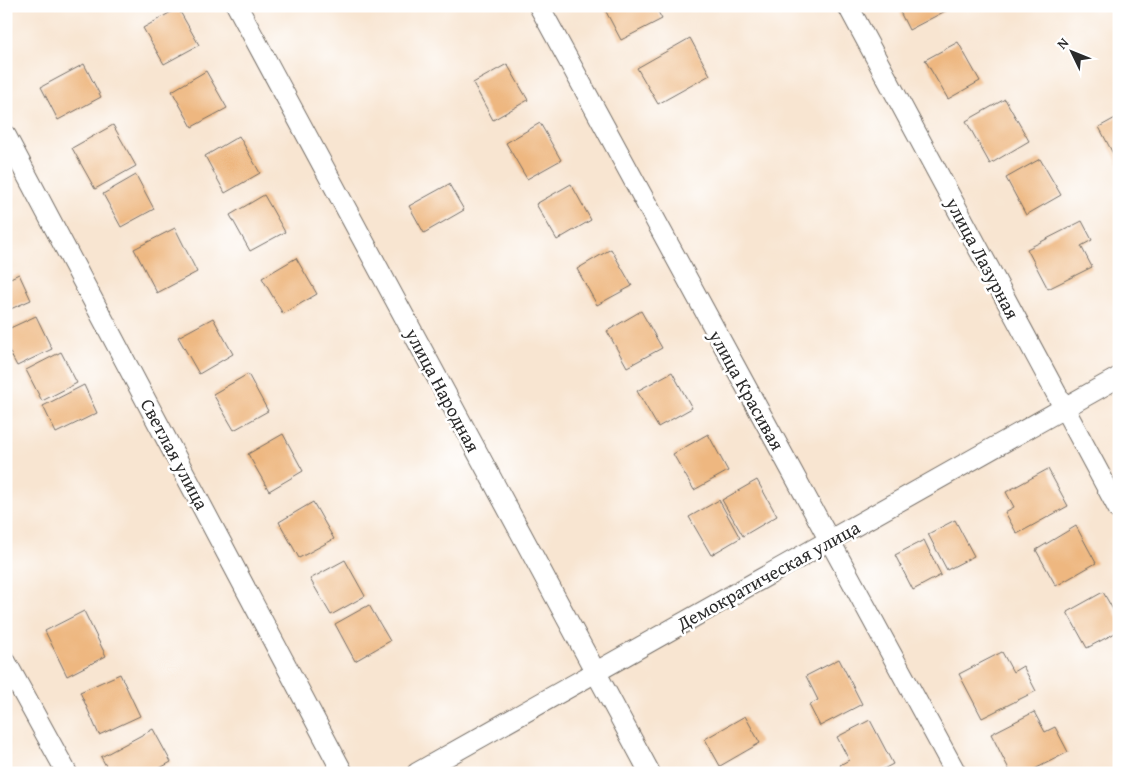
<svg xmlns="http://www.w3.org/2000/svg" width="1125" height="779" font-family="'Gentium Book Plus',serif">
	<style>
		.building { fill: #eeb780 }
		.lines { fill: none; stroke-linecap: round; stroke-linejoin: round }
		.street-casing { stroke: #736c65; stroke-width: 22 }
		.street { stroke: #fff; stroke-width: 20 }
		.labels { text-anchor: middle; stroke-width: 5; stroke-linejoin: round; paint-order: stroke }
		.street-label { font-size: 19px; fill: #2b2b2b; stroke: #fff }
	</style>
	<rect width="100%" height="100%" fill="#fff"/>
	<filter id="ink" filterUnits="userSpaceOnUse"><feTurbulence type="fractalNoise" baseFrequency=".02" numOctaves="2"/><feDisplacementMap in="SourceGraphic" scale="10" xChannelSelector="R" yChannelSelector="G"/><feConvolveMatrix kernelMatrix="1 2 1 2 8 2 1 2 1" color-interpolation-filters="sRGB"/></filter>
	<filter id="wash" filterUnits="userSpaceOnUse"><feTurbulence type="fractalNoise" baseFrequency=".0096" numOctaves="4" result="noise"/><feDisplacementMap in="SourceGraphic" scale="20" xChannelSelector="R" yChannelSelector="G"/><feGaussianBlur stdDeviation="1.12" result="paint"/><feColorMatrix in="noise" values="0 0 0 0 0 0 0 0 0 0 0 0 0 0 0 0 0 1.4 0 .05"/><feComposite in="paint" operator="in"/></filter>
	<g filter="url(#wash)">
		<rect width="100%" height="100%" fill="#f8e5d1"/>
		<g id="blocks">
			<!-- building -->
			<g class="building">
				<polygon points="603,6 655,6 662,19 621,40"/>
				<polygon points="897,6 955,6 909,30"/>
				<polygon points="178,8 199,45 164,64 143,28"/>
				<polygon points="690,38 710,75 658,104 637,68"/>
				<polygon points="958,42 980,81 948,99 925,60"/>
				<polygon points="84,64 101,97 58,120 41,87"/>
				<polygon points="507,64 528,100 493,120 473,83"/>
				<polygon points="206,71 227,108 192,127 172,91"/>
				<polygon points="1005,99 1029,141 990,164 966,121"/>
				<polygon points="1119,116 1119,165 1099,127"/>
				<polygon points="540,123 561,160 527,179 506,143"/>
				<polygon points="113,125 136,166 95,189 72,148"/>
				<polygon points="239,136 260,173 225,193 205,156"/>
				<polygon points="1040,159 1061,195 1026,215 1006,178"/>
				<polygon points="136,175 154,209 121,227 103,194"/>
				<polygon points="449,184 464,210 424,233 409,206"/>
				<polygon points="571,184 591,220 557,240 536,204"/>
				<polygon points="264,195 285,232 250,251 230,215"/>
				<polygon points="1082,221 1092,240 1081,246 1092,267 1048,289 1027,249"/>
				<polygon points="175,228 197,272 157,293 134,249"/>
				<polygon points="611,249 632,286 597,305 577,269"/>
				<polygon points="296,258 317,294 283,314 262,278"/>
				<polygon points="19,274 31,300 6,311 6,280"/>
				<polygon points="641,311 662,348 627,367 607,331"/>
				<polygon points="36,316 52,349 17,366 6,345 6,330"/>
				<polygon points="213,318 233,354 199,374 178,337"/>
				<polygon points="61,352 77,383 42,401 26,370"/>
				<polygon points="672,372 692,408 658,427 637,391"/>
				<polygon points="248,374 268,411 234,430 213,394"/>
				<polygon points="84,385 97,413 56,433 43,406"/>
				<polygon points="283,434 303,471 269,491 248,454"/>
				<polygon points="708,434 728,471 694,490 673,454"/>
				<polygon points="1048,469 1068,506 1017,534 1005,512 1014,507 1006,492"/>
				<polygon points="757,480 777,516 743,536 722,500"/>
				<polygon points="719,500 740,538 711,555 689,517"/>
				<polygon points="313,502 334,539 299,558 279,522"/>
				<polygon points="955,520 974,556 947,570 928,534"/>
				<polygon points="1076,526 1096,563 1056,586 1036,550"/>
				<polygon points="924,540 941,575 913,590 895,555"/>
				<polygon points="345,560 365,596 331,615 310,579"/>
				<polygon points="1103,592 1119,620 1119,631 1087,648 1067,612"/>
				<polygon points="369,605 390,641 355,661 335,624"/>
				<polygon points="84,611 106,656 67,676 45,631"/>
				<polygon points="1002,652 1013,672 1023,666 1036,691 982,718 959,674"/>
				<polygon points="839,659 862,704 820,726 809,705 818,700 806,676"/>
				<polygon points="120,674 140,716 99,735 80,692"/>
				<polygon points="1034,712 1045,732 1055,727 1068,752 1027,773 1011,773 991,734"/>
				<polygon points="745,716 760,743 720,766 705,739"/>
				<polygon points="870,720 893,764 876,773 844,773 840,765 849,760 837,737"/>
				<polygon points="153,729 171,762 151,773 110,773 101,757"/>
			</g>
		</g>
	</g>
	<g filter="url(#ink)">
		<use href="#blocks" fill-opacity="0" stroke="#736c65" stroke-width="1"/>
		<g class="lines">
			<defs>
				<g id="street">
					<polyline points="237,6 650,773"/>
					<polyline points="539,6 956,773"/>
					<polyline points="848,6 1119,510"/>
					<polyline points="6,136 343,773"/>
					<polyline points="6,662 67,773"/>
					<polyline points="417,773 1119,377"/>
				</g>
			</defs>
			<!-- street casing -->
			<use href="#street" class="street-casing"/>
			<!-- street -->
			<use href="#street" class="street"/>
		</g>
	</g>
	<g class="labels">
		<!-- street labels -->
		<g class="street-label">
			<text transform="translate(983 258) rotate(62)" y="7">улица Лазурная</text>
			<text transform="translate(443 390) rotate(62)" y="7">улица Народная</text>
			<text transform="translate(747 390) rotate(61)" y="7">улица Красивая</text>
			<text transform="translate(175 454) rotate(62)" y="7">Светлая улица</text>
			<text transform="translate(768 575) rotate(-29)" y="7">Демократическая улица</text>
		</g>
	</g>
	<!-- margin -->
	<rect width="1125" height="779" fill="none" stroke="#fff" stroke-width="25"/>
	<!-- north arrow -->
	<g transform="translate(1072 52) rotate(313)" stroke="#ffffff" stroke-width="4" paint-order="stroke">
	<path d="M0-4L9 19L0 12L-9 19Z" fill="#2b2b2b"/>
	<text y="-8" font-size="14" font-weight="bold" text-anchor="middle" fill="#2b2b2b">N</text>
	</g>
</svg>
